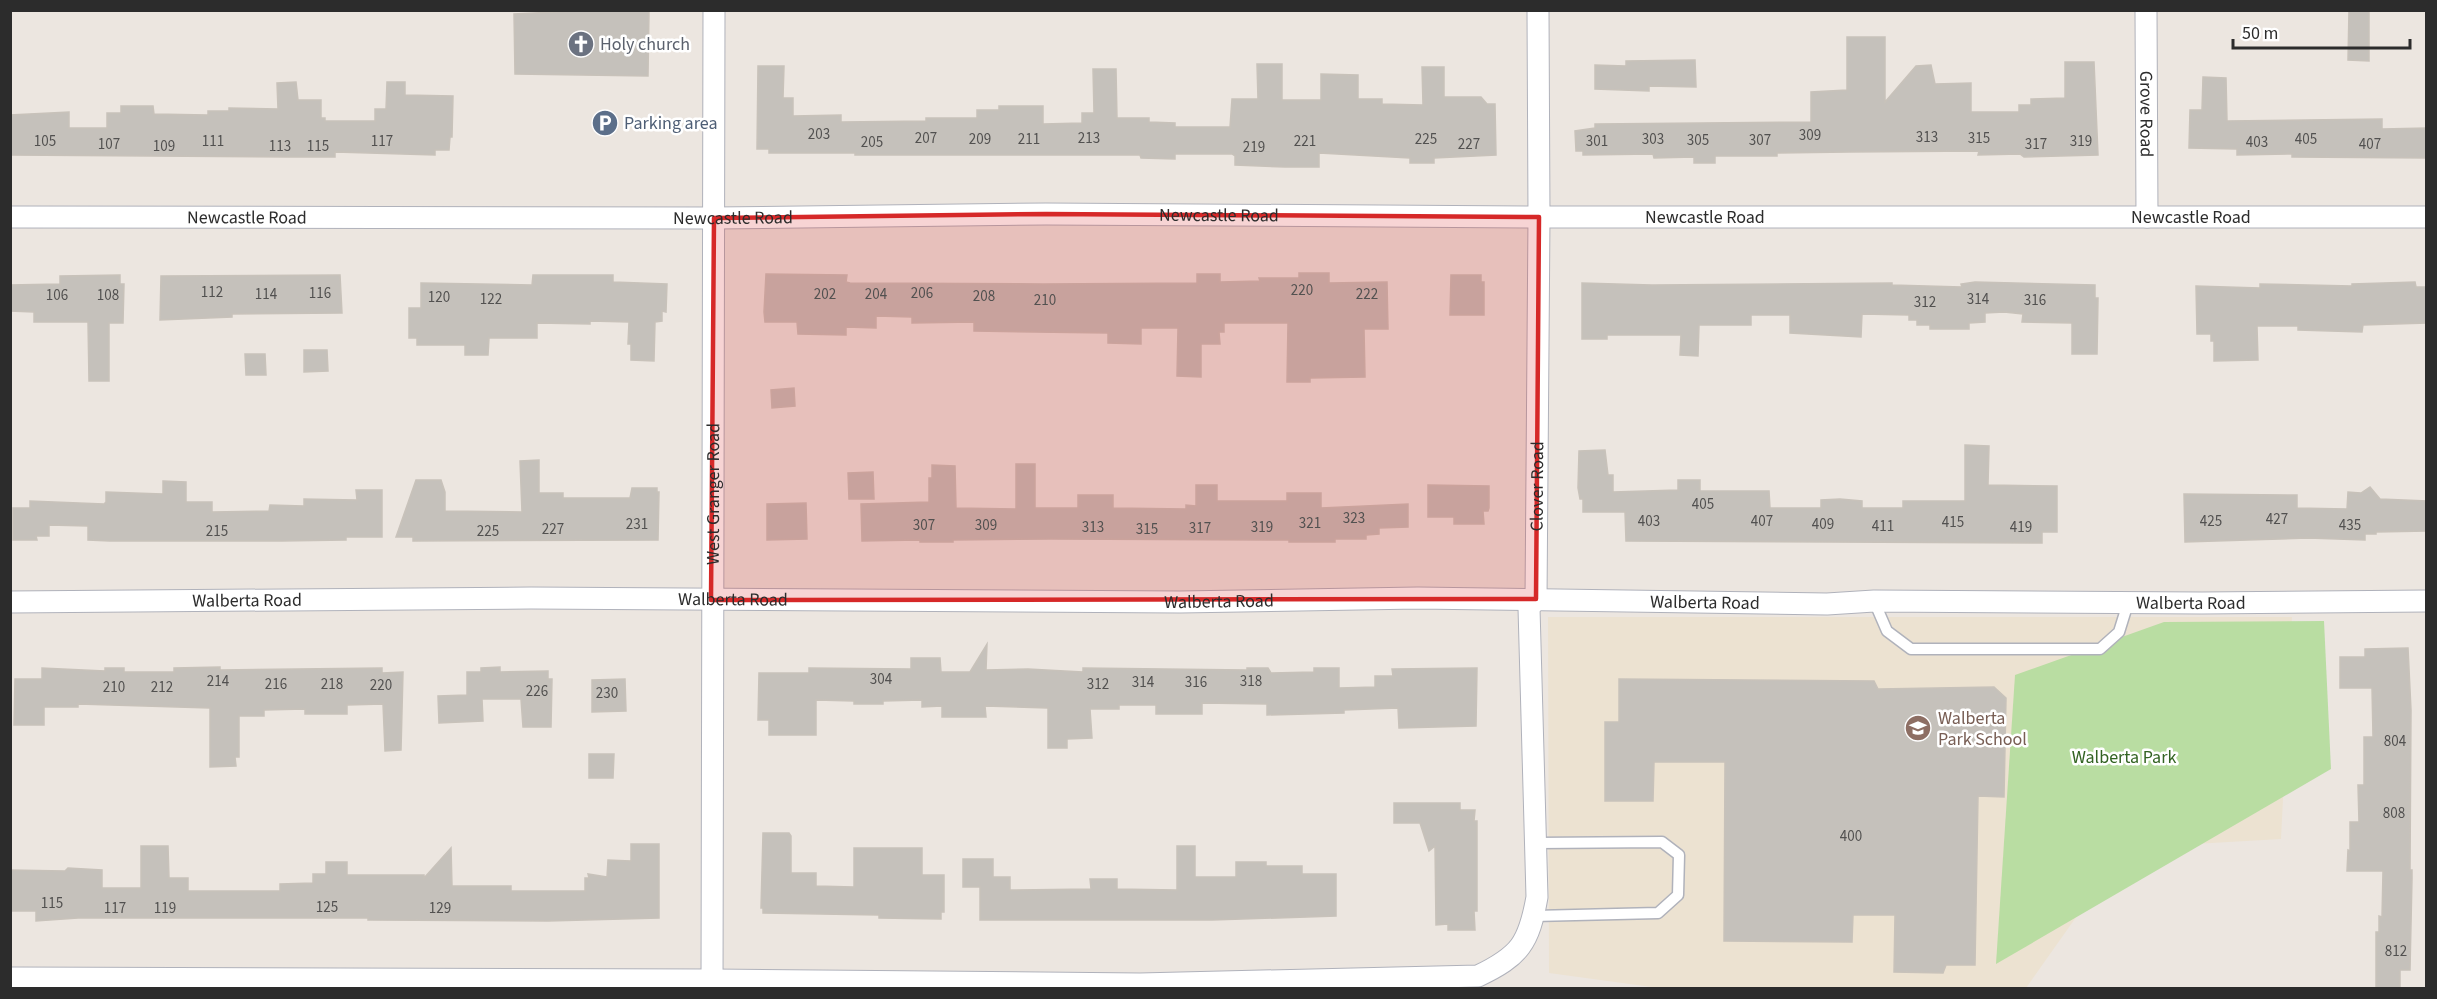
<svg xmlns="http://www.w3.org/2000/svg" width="2437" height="999" font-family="'Source Sans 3',sans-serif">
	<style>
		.education { fill: #ece2d1 }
		.green { fill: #b9dda2 }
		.building { fill: #c5c1bb; stroke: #c8c2ba; stroke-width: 1.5 }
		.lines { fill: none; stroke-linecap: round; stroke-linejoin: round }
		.lane-casing { stroke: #b0b2bb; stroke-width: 13 }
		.street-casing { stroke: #b0b2bb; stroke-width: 23 }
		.lane { stroke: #fff; stroke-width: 10 }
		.street { stroke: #fff; stroke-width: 21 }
		.marked { fill: #d62828; fill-opacity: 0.2; stroke: #d62828; stroke-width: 4.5; stroke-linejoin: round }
		.labels { text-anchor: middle; stroke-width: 5; stroke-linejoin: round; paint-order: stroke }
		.number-label { font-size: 15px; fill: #525150 }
		.worship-label { font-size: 18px; fill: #5b616d; stroke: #fff; text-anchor: start }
		.street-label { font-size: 18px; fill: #2c2c2c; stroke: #fff }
		.service-label { font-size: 18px; fill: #4e5e75; stroke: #fff; text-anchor: start }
		.education-label { font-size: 18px; fill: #785e54; stroke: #fff; text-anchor: start }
		.park-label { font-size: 18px; fill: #326322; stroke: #fff }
	</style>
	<rect width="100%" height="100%" fill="#ece6e0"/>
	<!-- education -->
	<polygon class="education" points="1548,617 2292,617 2281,839 2125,848 2026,988 1659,988 1549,973"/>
	<!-- green -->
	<polygon class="green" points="2324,621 2331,769 1996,964 2015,675 2164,622"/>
	<!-- building -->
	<g class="building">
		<polygon points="595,10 649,10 648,76 515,74 514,14"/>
		<polygon points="2349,10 2369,10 2369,61 2348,60"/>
		<polygon points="1847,37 1885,37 1885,102 1916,66 1931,65 1935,84 1971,83 1971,112 2019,112 2019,105 2031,105 2031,99 2065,98 2065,62 2094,62 2098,155 2024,157 2020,154 1978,155 1979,151 1849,152 1777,153 1777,156 1715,156 1715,163 1694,163 1694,157 1654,158 1653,154 1583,155 1583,151 1576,151 1575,131 1595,128 1595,124 1811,122 1811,92 1847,90"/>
		<polygon points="1695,60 1696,87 1649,86 1649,91 1595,89 1595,65 1626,66 1626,61"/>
		<polygon points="1257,64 1282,64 1282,100 1321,100 1321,74 1358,75 1358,99 1382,99 1382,104 1423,105 1422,67 1444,67 1444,97 1481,97 1487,104 1495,104 1496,155 1434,158 1434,163 1410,163 1410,158 1319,153 1319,167 1285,167 1235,165 1235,156 1232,154 1175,154 1175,159 1141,158 1140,155 855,155 855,153 769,153 769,149 757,149 758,66 784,66 783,98 793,98 793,116 841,115 841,122 926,121 926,118 977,118 977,110 999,110 999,106 1043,106 1043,124 1082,123 1082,113 1094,113 1093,69 1116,69 1117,118 1149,118 1149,122 1175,123 1175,127 1230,127 1232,99 1258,99"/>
		<polygon points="2203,77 2226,78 2227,121 2382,119 2382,129 2427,128 2427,158 2292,157 2292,154 2237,155 2237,149 2189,148 2190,110 2202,110"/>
		<polygon points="296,82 298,100 321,100 321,118 325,118 325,121 375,121 375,109 386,109 387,82 405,82 405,95 453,96 452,137 450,137 449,150 435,150 435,155 335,152 335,157 290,157 10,155 10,115 69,112 69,128 107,128 107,113 121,113 121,106 153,106 154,114 208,115 208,111 229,111 229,108 278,109 277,83"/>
		<polygon points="1299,273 1329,273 1329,283 1387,282 1388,329 1364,329 1365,377 1310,378 1310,382 1287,382 1288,323 1224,323 1224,332 1219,332 1220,344 1201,344 1201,377 1177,376 1178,328 1141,328 1141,344 1108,343 1108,333 974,331 974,322 912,323 912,317 876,316 876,328 846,327 846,335 798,334 797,322 765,322 764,312 766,274 847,275 846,282 850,283 1043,284 1197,283 1197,274 1220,274 1220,282 1260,281 1259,278 1299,278"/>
		<polygon points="120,275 120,284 124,284 123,323 109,323 109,381 89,381 88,322 34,322 34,312 10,311 10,285 60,284 60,276"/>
		<polygon points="340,275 342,313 232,314 232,317 160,320 161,276"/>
		<polygon points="533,275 613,275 613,282 667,284 666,312 662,311 662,321 655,322 654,361 631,360 631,344 628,344 629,322 590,321 590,324 537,323 537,338 489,338 488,355 465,355 465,345 417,345 417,338 409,338 409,308 421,308 421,283 532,285"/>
		<polygon points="1451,275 1481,275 1481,282 1484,282 1484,315 1450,315"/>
		<polygon points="1975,282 2095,285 2095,298 2098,298 2097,354 2072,354 2072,323 2022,322 2023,314 2004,312 1985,313 1985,322 1969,323 1969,329 1930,329 1930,325 1917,325 1917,320 1909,320 1909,315 1862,314 1861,337 1790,333 1790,315 1751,315 1751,325 1699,325 1698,356 1680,355 1681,335 1607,335 1607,339 1582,339 1582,283 1652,285 1892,283 1892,285 1962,287 1961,284"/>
		<polygon points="2415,282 2416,287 2427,287 2427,323 2363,325 2362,332 2298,330 2298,326 2257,326 2258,360 2214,361 2214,341 2211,341 2211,334 2197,334 2196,286 2260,288 2260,284 2352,286 2352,284"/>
		<polygon points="304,350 327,350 328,371 304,372"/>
		<polygon points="245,354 265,354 266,375 246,375"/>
		<polygon points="794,388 795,406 772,408 771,390"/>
		<polygon points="1965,445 1989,446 1988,485 2057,486 2057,532 2042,532 2042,543 1626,541 1625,512 1583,512 1583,499 1580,499 1578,488 1579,451 1605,450 1608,475 1613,475 1613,492 1678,490 1678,480 1700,480 1700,491 1769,491 1770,508 1821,508 1821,500 1840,499 1862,501 1862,508 1903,508 1903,501 1965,501"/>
		<polygon points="539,460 539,493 563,493 563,498 630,498 632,488 657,488 657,492 659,492 658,540 413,541 413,537 396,537 416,480 441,480 445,492 445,511 522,512 520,461"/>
		<polygon points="1016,464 1035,464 1035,508 1078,508 1078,495 1113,495 1113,508 1186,509 1186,505 1196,506 1196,485 1217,485 1217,501 1287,501 1287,493 1321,493 1321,508 1408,504 1408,527 1379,528 1379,534 1366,535 1366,539 1335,539 1335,542 1289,542 1289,540 1051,539 953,540 953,542 920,542 920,540 862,541 861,504 929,502 929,478 932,478 932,465 955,466 956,508 1016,509"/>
		<polygon points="873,472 874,499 849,499 848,473"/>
		<polygon points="163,481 186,482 186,502 212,502 212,512 269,511 270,505 304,506 304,499 357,500 356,490 382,490 382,537 346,537 346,540 281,541 110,541 88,540 88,526 49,525 49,536 36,536 37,540 13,540 13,508 30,508 30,501 104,504 106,502 106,492 163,494"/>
		<polygon points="1428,485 1489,486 1489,508 1488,511 1483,511 1484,524 1454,524 1454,517 1428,517"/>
		<polygon points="2370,487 2380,499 2427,501 2427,531 2376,532 2376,534 2365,534 2365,540 2308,538 2185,542 2184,494 2297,495 2297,508 2347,509 2348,492 2361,493"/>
		<polygon points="806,503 807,539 767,540 767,504"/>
		<polygon points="987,644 986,670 1028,669 1083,672 1083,668 1247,670 1247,668 1268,668 1271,673 1314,672 1314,668 1339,668 1339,688 1375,687 1375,676 1393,676 1392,669 1477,668 1476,726 1399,728 1398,708 1344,710 1344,713 1267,715 1267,704 1202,703 1202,714 1156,714 1156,705 1119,705 1119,709 1090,709 1092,738 1067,739 1067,748 1048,748 1048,708 985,706 986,717 942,717 942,706 922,707 922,700 883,701 883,704 854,704 854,701 816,700 816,735 769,735 769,720 758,720 759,673 809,673 809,668 911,669 911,658 940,658 941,672 970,672"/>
		<polygon points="2408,648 2411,710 2410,870 2412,870 2412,878 2410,970 2400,970 2400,988 2376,988 2376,932 2379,932 2379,916 2382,917 2383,871 2347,871 2348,850 2350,851 2350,822 2359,822 2358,785 2364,785 2364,737 2373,737 2372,688 2340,688 2340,657 2365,657 2365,649"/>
		<polygon points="220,667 220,670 382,668 382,673 403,672 401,750 385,751 383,704 347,705 347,714 305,714 305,709 264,710 264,716 239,716 239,757 235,757 236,766 210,767 210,708 78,704 78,707 44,707 44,725 14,725 15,679 42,679 42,668 105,671 105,668 124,668 124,672 174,672 174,668"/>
		<polygon points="500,667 500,672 548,671 548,679 552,679 551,727 523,727 521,699 482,699 483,721 439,723 438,696 467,695 467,672 481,672 481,668"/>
		<polygon points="625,679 626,711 592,712 592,680"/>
		<polygon points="1619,679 1874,681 1878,689 1994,687 2006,698 2004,797 1978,796 1975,965 1946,965 1943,973 1894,972 1895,915 1853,915 1852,942 1724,941 1725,762 1654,762 1653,801 1605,801 1605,722 1619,722"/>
		<polygon points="589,754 614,754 613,778 589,778"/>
		<polygon points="1394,803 1460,803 1460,810 1475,810 1474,821 1477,821 1477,911 1474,911 1475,930 1448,930 1448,924 1436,925 1435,846 1429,851 1420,823 1394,823"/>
		<polygon points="763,833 789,833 791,836 791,873 816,873 816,886 854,887 854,848 922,848 922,875 944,875 944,912 941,912 941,919 879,918 879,915 763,913 763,908 761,908"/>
		<polygon points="631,844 659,844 659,918 548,921 368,920 368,918 78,918 36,921 36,911 10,911 10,870 65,871 68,868 102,870 102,888 141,888 141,846 168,846 169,878 188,878 188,891 280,891 280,884 313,883 313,874 326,874 326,862 347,862 347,875 424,875 424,878 451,848 452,886 511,886 511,891 585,891 585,878 589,878 588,874 607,877 608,860 631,861"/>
		<polygon points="1177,846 1195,846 1195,877 1236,877 1236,862 1266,862 1266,866 1302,866 1302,874 1336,874 1336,916 1212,920 980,920 980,887 963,887 963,859 993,859 993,877 1010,877 1010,890 1091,889 1090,879 1117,879 1117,889 1177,890"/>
	</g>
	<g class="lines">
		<defs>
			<g id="lane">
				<polyline points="1874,601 1887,631 1911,649 2100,649 2119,632 2128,603"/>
				<polyline points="1534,916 1658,913 1678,895 1679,855 1662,842 1537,843"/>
			</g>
			<g id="street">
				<path id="s1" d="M 2146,10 L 2147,217"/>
				<path id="s2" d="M 10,217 L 714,218 L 1046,214 L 1539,217 L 2426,217"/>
				<path id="s3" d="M 10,602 L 531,598 L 1180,602 L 1418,598 L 1827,604 L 1874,601 L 2202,603 L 2426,601"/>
				<path id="s4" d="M 10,978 L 712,980 L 1140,984 L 1478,976 C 1520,956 1529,943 1537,897 L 1529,608 L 1536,599 L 1539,217 L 1538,10"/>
				<path id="s5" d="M 712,988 L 714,10"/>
			</g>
		</defs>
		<!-- lane casing -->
		<use href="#lane" class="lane-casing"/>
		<!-- street casing -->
		<use href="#street" class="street-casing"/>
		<!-- lane -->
		<use href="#lane" class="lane"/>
		<!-- street -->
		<use href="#street" class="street"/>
	</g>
	<!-- marked area -->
	<path class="marked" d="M 1046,214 L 1539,217 L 1536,599 L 711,600 L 714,218 Z"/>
	<!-- icons -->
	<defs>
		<symbol id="church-disc" viewBox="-11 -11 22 22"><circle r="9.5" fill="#6b7280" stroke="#fff"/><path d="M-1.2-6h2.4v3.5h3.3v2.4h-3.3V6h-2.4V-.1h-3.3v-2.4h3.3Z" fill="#fff"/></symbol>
		<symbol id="parking-disc" viewBox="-11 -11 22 22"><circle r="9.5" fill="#5c6f8a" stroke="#fff"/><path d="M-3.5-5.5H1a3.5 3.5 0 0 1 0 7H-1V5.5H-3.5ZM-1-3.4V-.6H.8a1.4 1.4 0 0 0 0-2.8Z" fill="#fff"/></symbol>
		<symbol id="school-disc" viewBox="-11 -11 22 22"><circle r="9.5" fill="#8d6e63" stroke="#fff"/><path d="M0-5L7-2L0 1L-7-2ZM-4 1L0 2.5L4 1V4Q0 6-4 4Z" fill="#fff"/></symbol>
	</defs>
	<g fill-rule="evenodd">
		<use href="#church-disc" x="566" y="29" width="30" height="30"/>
		<use href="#parking-disc" x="590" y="108" width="30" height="30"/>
		<use href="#school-disc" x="1903" y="713" width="30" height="30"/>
	</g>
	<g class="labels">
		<!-- number labels -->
		<g class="number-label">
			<text x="819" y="139">203</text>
			<text x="1810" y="140">309</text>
			<text x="1927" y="142">313</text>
			<text x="926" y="143">207</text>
			<text x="1089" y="143">213</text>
			<text x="1979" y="143">315</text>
			<text x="980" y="144">209</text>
			<text x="1029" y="144">211</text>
			<text x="1426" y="144">225</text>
			<text x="1653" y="144">303</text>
			<text x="2306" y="144">405</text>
			<text x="1698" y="145">305</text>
			<text x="1760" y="145">307</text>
			<text x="45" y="146">105</text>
			<text x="213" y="146">111</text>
			<text x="382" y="146">117</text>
			<text x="1305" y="146">221</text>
			<text x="1597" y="146">301</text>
			<text x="2081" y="146">319</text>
			<text x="872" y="147">205</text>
			<text x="2257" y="147">403</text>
			<text x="109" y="149">107</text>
			<text x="1469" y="149">227</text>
			<text x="2036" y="149">317</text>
			<text x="2370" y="149">407</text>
			<text x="164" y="151">109</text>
			<text x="280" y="151">113</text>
			<text x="318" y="151">115</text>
			<text x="1254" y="152">219</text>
			<text x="1302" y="295">220</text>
			<text x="212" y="297">112</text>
			<text x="320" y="298">116</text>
			<text x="922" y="298">206</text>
			<text x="266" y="299">114</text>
			<text x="825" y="299">202</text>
			<text x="876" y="299">204</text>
			<text x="1367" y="299">222</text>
			<text x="57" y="300">106</text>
			<text x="108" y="300">108</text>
			<text x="984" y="301">208</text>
			<text x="439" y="302">120</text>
			<text x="491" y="304">122</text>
			<text x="1978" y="304">314</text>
			<text x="1045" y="305">210</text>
			<text x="2035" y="305">316</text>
			<text x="1925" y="307">312</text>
			<text x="1703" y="509">405</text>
			<text x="1354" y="523">323</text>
			<text x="2277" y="524">427</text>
			<text x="1649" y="526">403</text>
			<text x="1762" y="526">407</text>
			<text x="2211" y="526">425</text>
			<text x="1953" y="527">415</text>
			<text x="1310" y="528">321</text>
			<text x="637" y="529">231</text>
			<text x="1823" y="529">409</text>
			<text x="924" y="530">307</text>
			<text x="986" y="530">309</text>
			<text x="2350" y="530">435</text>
			<text x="1883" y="531">411</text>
			<text x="1093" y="532">313</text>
			<text x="1262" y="532">319</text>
			<text x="2021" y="532">419</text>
			<text x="1200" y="533">317</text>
			<text x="553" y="534">227</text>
			<text x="1147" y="534">315</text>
			<text x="217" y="536">215</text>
			<text x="488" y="536">225</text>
			<text x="881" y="684">304</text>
			<text x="218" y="686">214</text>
			<text x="1251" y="686">318</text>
			<text x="1143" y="687">314</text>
			<text x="1196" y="687">316</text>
			<text x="276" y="689">216</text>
			<text x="332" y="689">218</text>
			<text x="1098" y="689">312</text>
			<text x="381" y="690">220</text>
			<text x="114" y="692">210</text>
			<text x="162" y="692">212</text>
			<text x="537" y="696">226</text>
			<text x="607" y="698">230</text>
			<text x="2395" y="746">804</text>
			<text x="2394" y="818">808</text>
			<text x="1851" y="841">400</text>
			<text x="52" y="908">115</text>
			<text x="327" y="912">125</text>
			<text x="115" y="913">117</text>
			<text x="165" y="913">119</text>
			<text x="440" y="913">129</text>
			<text x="2396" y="956">812</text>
		</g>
		<!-- worship labels -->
		<g class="worship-label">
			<text x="600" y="50">Holy church</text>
		</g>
		<!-- street labels -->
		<g class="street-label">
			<text dy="6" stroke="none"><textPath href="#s1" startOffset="104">Grove Road</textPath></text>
			<text dy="6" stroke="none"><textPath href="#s2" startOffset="1209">Newcastle Road</textPath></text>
			<text dy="6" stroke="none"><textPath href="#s2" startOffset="237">Newcastle Road</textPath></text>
			<text dy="6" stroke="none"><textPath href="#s2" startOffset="1695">Newcastle Road</textPath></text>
			<text dy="6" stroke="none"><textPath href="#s2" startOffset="2181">Newcastle Road</textPath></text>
			<text dy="6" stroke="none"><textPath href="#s2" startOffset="723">Newcastle Road</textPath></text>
			<text dy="6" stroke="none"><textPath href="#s4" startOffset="1986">Clover Road</textPath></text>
			<text dy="6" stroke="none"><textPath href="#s5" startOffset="494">West Granger Road</textPath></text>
			<text dy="6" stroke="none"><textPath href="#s3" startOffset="237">Walberta Road</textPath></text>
			<text dy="6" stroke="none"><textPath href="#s3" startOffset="723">Walberta Road</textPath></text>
			<text dy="6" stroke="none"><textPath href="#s3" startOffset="1209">Walberta Road</textPath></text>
			<text dy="6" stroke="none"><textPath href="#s3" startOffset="1695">Walberta Road</textPath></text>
			<text dy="6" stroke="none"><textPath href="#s3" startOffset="2181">Walberta Road</textPath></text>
		</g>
		<!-- service labels -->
		<g class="service-label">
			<text x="624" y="129">Parking area</text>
		</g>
		<!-- education labels -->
		<g class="education-label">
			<text x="1938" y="724">Walberta<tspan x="1938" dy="21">Park School</tspan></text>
		</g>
		<!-- park labels -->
		<g class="park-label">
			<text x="2124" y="763">Walberta Park</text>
		</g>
	</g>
	<!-- border -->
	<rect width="2437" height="999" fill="none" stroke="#2c2c2c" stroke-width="24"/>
	<!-- scale -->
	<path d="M2233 39v9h177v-9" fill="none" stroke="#2c2c2c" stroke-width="3"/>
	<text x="2242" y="39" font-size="18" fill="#2c2c2c" stroke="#ffffff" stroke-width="4.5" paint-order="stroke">50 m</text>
</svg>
